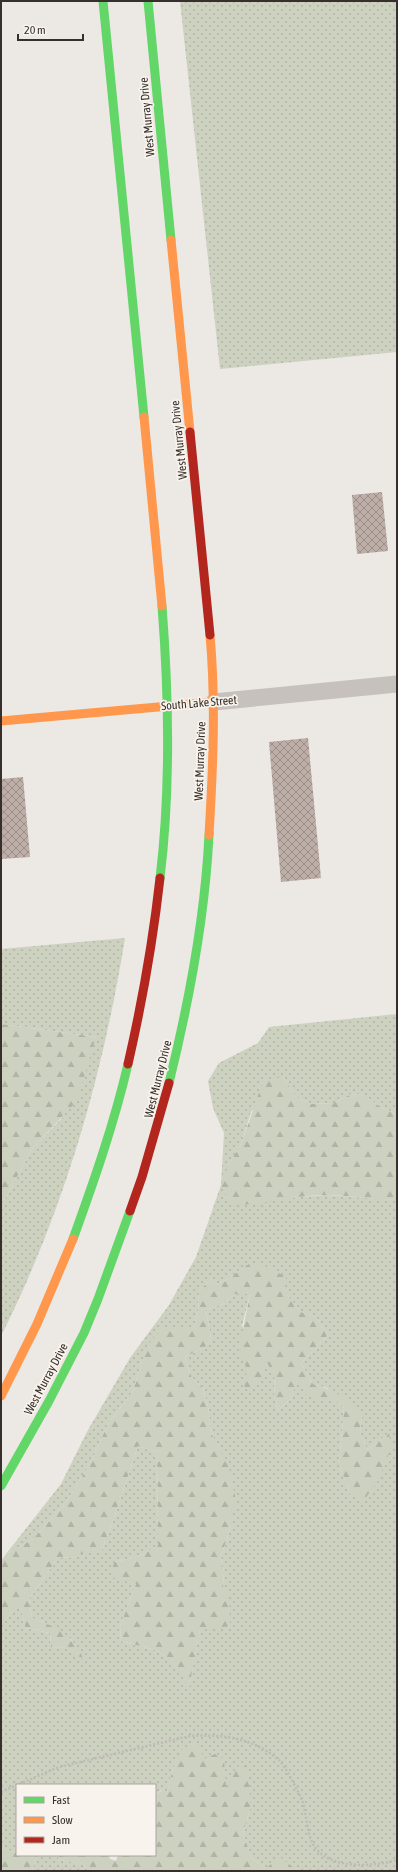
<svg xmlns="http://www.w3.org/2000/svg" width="398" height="1872" font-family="'Asap Condensed',sans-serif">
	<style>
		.green { fill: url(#green-dots) }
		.forest { fill: url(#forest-firs) }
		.building { fill: url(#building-cross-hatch) }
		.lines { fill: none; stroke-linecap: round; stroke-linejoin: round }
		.path { stroke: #bfbab5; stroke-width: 2.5; stroke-dasharray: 2 2; stroke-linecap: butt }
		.street { stroke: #c6c1bc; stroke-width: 17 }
		.fast { stroke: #63d668; stroke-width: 9 }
		.slow { stroke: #ff974d; stroke-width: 9 }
		.jam { stroke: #b3261e; stroke-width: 9 }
		.labels { text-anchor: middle; stroke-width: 3.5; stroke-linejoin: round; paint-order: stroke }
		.street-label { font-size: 12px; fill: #372f2b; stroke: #f8f3ec }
	</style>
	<defs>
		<pattern id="green-dots" width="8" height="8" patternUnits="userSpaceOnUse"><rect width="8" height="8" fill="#cdd1c0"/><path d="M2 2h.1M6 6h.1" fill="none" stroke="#b1b4a5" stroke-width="1.8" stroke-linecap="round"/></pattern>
		<pattern id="forest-firs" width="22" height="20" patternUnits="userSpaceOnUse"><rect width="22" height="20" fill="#cdd1c0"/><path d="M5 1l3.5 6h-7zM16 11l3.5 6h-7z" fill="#b1b4a5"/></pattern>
		<pattern id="building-cross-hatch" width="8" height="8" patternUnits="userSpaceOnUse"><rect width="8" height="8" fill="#beaea8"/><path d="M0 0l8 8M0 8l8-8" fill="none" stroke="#9b8e89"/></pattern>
	</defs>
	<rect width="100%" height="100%" fill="#ece8e4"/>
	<!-- green -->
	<g class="green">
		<polygon points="180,1 397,1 397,352 220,369"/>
		<path d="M 125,938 C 103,1075 64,1211 1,1336 L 1,1202 L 6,1198 L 31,1150 L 62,1118 L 96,1037 L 1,1024 L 1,949 Z"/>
		<polygon points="397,1014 397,1114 381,1107 363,1095 351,1094 334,1103 311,1104 296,1097 283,1077 251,1112 242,1142 228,1166 288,1198 325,1195 397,1200 397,1871 298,1871 298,1870 266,1868 252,1859 243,1833 251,1806 226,1787 204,1759 173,1768 167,1793 161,1790 155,1796 155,1785 17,1785 17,1853 1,1848 1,1626 12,1612 21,1605 25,1628 50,1633 51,1647 66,1648 83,1658 71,1639 43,1622 32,1618 29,1599 58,1558 76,1557 83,1552 101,1552 114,1518 138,1446 157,1452 158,1546 137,1557 114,1562 136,1584 120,1626 121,1641 155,1650 172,1660 189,1687 200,1630 223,1588 224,1572 221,1557 231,1526 219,1448 211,1433 208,1406 203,1388 192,1378 185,1357 205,1347 211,1339 206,1310 222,1304 235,1294 250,1294 242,1326 275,1373 274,1396 278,1411 291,1398 298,1378 331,1395 344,1408 339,1465 351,1496 389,1433 367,1450 360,1432 362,1416 327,1388 313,1384 301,1363 328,1335 315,1316 301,1312 284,1291 285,1277 250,1263 228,1279 217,1284 211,1279 199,1291 198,1312 193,1329 162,1329 142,1361 133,1391 108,1424 91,1462 67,1501 33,1539 6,1554 61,1484 88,1430 130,1358 169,1305 196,1257 221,1185 224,1133 213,1108 208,1081 219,1063 258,1043 269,1027"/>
		<polygon points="29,1855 59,1855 58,1860 82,1863 89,1871 32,1871 37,1856"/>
	</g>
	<!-- forest -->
	<g class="forest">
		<polygon points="1,1024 96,1037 77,1101 31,1150 6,1198 1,1202"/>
		<path d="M 283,1077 L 296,1097 L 311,1104 L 334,1103 L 351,1094 L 363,1095 L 381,1107 L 397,1114 L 397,1200 C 373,1200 347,1195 323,1195 C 292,1196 262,1205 231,1205 L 221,1185 L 228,1166 L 242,1142 L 263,1081 Z"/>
		<path d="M 250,1263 L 262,1264 L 286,1277 L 284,1291 L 301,1312 L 315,1316 L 328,1335 L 301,1363 L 313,1384 C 334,1390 349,1398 362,1416 L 360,1432 L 367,1450 L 389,1433 L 391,1448 L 378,1481 L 364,1500 L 351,1496 L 339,1465 L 344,1408 L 331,1396 L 322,1401 L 305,1394 L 298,1379 L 291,1398 L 278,1411 L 274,1396 L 275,1373 L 266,1362 L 261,1382 L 244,1390 L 247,1367 L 238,1354 L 250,1294 L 235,1294 L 222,1304 L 206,1310 L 211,1339 L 205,1347 L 185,1357 L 192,1378 L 203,1388 L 208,1406 L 211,1433 L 228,1464 L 236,1500 L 231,1526 L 221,1557 L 224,1572 L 223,1588 L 229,1595 L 230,1626 L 200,1630 L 189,1688 L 172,1660 L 155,1650 L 121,1641 L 120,1626 L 136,1584 L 111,1577 L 114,1562 L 137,1557 L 158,1546 L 157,1452 L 138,1446 L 114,1518 L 101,1552 L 84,1552 L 76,1557 L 58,1558 L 29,1599 L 32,1618 C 52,1625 77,1637 83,1659 L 66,1648 L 51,1647 L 50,1633 L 25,1628 L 21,1606 L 12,1612 L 1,1626 L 1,1561 L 6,1554 L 33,1539 L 67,1501 L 91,1462 L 108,1424 L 133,1391 L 142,1361 L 150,1342 L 162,1329 L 193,1329 L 198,1312 L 199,1291 L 211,1279 L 217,1284 L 228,1279 Z"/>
		<polygon points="198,1743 204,1759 215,1754 224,1759 226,1787 241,1762 247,1768 251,1806 243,1833 252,1859 266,1868 280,1857 298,1871 89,1871 82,1863 58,1860 59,1855 109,1855 110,1859 116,1861 118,1855 155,1855 155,1796 162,1790 167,1793 173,1768 181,1750"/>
		<polygon points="1,1848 17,1853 17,1855 37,1856 32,1871 1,1871"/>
	</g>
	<!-- building -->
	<g class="building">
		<polygon points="382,492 388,551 357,554 352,495"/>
		<polygon points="308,738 321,878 281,882 269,742"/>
		<polygon points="23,777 30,857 1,859 1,779"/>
	</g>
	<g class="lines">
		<!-- path -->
		<path class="path" d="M 1,1792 L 59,1767 L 190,1736 C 223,1734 253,1738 279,1760 C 284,1764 299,1793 302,1800 C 307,1813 306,1831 313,1844 C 327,1870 373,1867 397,1860"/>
		<!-- street -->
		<polyline class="street" points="214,702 397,684"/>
		<!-- fast -->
		<g class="fast">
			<polyline points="103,1 144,417"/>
			<polyline points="148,1 171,240"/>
			<path d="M 160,878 C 171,788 169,696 162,606"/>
			<path d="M 169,1083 C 189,1002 205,918 209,835"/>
			<path d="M 73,1239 C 94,1181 114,1124 128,1064"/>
			<polyline points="1,1486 49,1401 84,1333 98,1299 130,1211"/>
		</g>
		<!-- slow -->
		<g class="slow">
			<polyline points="171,240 190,432"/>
			<polyline points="144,417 162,606"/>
			<polyline points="1,721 214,702"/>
			<path d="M 209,835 C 213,768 216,702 210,635"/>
			<polyline points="1,1396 37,1324 73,1239"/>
		</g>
		<!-- jam -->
		<g class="jam">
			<polyline points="190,432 210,635"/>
			<path d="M 128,1064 C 142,1003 153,941 160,878"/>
			<polyline points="130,1211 142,1177 169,1083"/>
		</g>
	</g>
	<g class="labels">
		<!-- street labels -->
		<g class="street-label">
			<text transform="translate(147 117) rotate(-95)" y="4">West Murray Drive</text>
			<text transform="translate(179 440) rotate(-96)" y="4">West Murray Drive</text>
			<text transform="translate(199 703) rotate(-5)" y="4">South Lake Street</text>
			<text transform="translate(200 761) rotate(-88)" y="4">West Murray Drive</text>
			<text transform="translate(158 1079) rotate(-76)" y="4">West Murray Drive</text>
			<text transform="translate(46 1379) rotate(-62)" y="4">West Murray Drive</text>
		</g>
	</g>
	<!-- border -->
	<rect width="398" height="1872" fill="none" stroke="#372f2b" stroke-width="4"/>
	<!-- legend -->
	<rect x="16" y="1784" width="140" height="72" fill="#f8f3ec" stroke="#aba59f"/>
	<rect x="24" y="1797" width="20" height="6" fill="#63d668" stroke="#aba59f"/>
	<text x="52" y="1804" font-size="12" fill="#372f2b">Fast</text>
	<rect x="24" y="1817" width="20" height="6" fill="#ff974d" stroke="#aba59f"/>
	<text x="52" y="1824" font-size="12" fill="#372f2b">Slow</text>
	<rect x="24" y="1837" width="20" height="6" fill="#b3261e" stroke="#aba59f"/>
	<text x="52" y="1844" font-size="12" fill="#372f2b">Jam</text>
	<!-- scale -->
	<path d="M18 34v6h65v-6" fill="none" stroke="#372f2b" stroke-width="2"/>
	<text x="24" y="34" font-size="12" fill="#372f2b" stroke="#f8f3ec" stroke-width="3" paint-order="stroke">20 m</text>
</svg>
